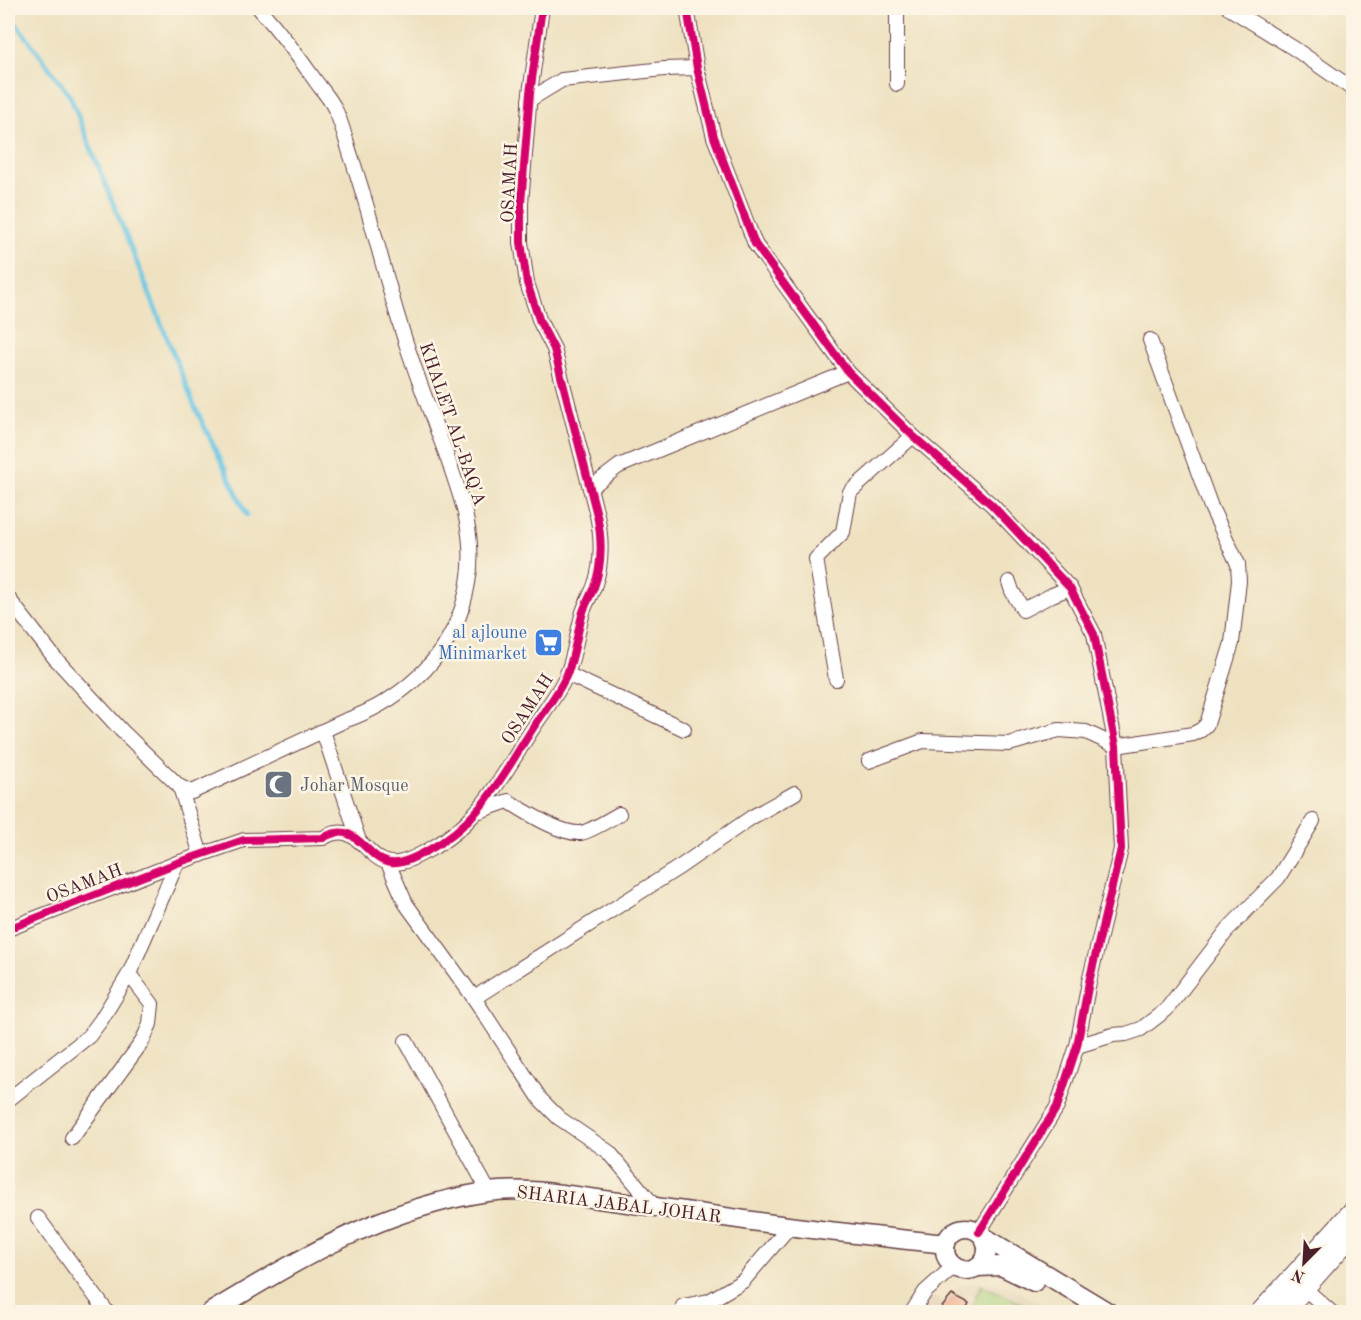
<svg xmlns="http://www.w3.org/2000/svg" width="1361" height="1320" font-family="'Old Standard TT',serif">
	<style>
		.built { fill: #e4d2b4 }
		.green { fill: #acce77; stroke: #7b7651; stroke-width: 1.5 }
		.lines { fill: none; stroke-linecap: round; stroke-linejoin: round }
		.stream { stroke: #67c6e5; stroke-width: 4.5 }
		.building { fill: #eb9e78 }
		.minor-casing { stroke: #633c41; stroke-width: 16 }
		.tertiary-casing { stroke: #633c41; stroke-width: 21 }
		.secondary-casing { stroke: #633c41; stroke-width: 22 }
		.minor { stroke: #fff; stroke-width: 14 }
		.tertiary { stroke: #fff; stroke-width: 18 }
		.secondary { stroke: #fff; stroke-width: 20 }
		.cycleway-casing { stroke: #fcf5e5; stroke-width: 11 }
		.cycleway { stroke: #d6006c; stroke-width: 8 }
		.labels { text-anchor: middle; stroke-width: 5; stroke-linejoin: round; paint-order: stroke }
		.street-label { font-size: 18px; fill: #4a1f2b; stroke: #fcf5e5 }
		.shop-label { font-size: 18px; fill: #366cbe; stroke: #fcf5e5; text-anchor: end }
		.worship-label { font-size: 18px; fill: #5b616d; stroke: #fcf5e5; text-anchor: start }
	</style>
	<rect width="100%" height="100%" fill="#fcf5e5"/>
	<filter id="ink" filterUnits="userSpaceOnUse"><feTurbulence type="fractalNoise" baseFrequency=".0167" numOctaves="2"/><feDisplacementMap in="SourceGraphic" scale="12" xChannelSelector="R" yChannelSelector="G"/><feConvolveMatrix kernelMatrix="1 2 1 2 8 2 1 2 1" color-interpolation-filters="sRGB"/></filter>
	<filter id="wash" filterUnits="userSpaceOnUse"><feTurbulence type="fractalNoise" baseFrequency=".008" numOctaves="4" result="noise"/><feDisplacementMap in="SourceGraphic" scale="24" xChannelSelector="R" yChannelSelector="G"/><feGaussianBlur stdDeviation="1.35" result="paint"/><feColorMatrix in="noise" values="0 0 0 0 0 0 0 0 0 0 0 0 0 0 0 0 0 1.4 0 .05"/><feComposite in="paint" operator="in"/></filter>
	<g filter="url(#wash)">
		<rect width="100%" height="100%" fill="#eee1c0"/>
		<!-- built -->
		<polygon class="built" points="968,1282 988,1283 1011,1287 1054,1312 920,1312 930,1296 942,1301 956,1287"/>
		<!-- green -->
		<polygon class="green" points="981,1285 1024,1304 1020,1312 969,1312"/>
		<g class="lines">
			<!-- stream -->
			<polyline class="stream" points="8,12 70,96 194,405 247,515"/>
		</g>
		<g id="blocks">
			<!-- building -->
			<polygon class="building" points="952,1295 969,1304 965,1312 938,1312"/>
		</g>
	</g>
	<g filter="url(#ink)">
		<use href="#blocks" fill-opacity="0" stroke="#633c41" stroke-width="1.5"/>
		<g class="lines">
			<defs>
				<g id="minor">
					<polyline points="687,8 697,68 714,137 755,244 848,372 913,436 992,505 1070,588 1094,634 1116,746 1121,849 1089,982 1077,1046 1057,1107 979,1232"/>
					<polyline points="897,8 897,84"/>
					<polyline points="1229,8 1295,49 1354,90"/>
					<polyline points="529,100 562,80 664,69 697,68"/>
					<polyline points="590,488 619,466 848,372"/>
					<polyline points="1009,582 1012,591 1023,610 1052,595 1070,588"/>
					<polyline points="8,598 54,657 122,731 180,787 201,855"/>
					<polyline points="567,674 684,729"/>
					<polyline points="836,679 816,559 843,532 850,492 913,436"/>
					<polyline points="323,731 358,838"/>
					<polyline points="869,761 923,741 1009,744 1059,730 1086,732 1116,746 1193,734 1201,730 1207,724 1232,643 1239,581 1238,564 1211,507 1150,340"/>
					<path d="M 180,787 L 192,792 L 344,721 C 407,699 457,651 468,583 C 477,536 460,494 445,451 C 431,414 417,377 405,340 C 385,279 372,217 351,156 C 346,141 342,123 335,109 C 331,100 323,91 317,83 C 299,57 280,32 259,8"/>
					<path d="M 480,811 L 508,801 C 524,811 561,835 581,833 C 591,831 610,819 619,814"/>
					<polyline points="388,863 406,904 474,998 541,1100 559,1118 609,1152 655,1207"/>
					<path d="M 8,929 L 177,863 L 244,840 L 323,838 C 362,815 366,872 402,862 C 411,860 419,855 427,851 C 480,823 502,776 533,728 C 544,711 559,693 567,674 C 575,655 577,632 583,612 C 586,603 591,595 594,587 C 603,563 602,539 597,515 L 554,349 L 540,322 L 527,283 L 521,242 L 521,203 L 530,93 L 542,8"/>
					<polyline points="474,998 681,866 752,817 795,793"/>
					<polyline points="406,1041 489,1192"/>
					<polyline points="1077,1046 1113,1035 1126,1034 1141,1029 1166,1010 1229,928 1278,878 1313,821"/>
					<polyline points="8,1100 89,1036 101,1020 129,974 177,863"/>
					<polyline points="72,1138 142,1042 150,1024 152,1004 129,974"/>
					<polyline points="38,1218 107,1312"/>
					<polyline points="1304,1288 1331,1312"/>
					<polyline points="683,1306 709,1301 743,1281 790,1226"/>
					<polyline points="912,1312 925,1292 954,1266"/>
				</g>
				<g id="tertiary">
					<circle cx="966" cy="1249" r="21"/>
					<polyline points="984,1237 1108,1312"/>
					<polyline points="977,1267 1001,1266 1034,1282"/>
					<path d="M 211,1312 C 299,1259 382,1208 487,1192 C 529,1186 584,1198 627,1203 C 681,1210 734,1219 788,1226 C 841,1233 893,1238 946,1244"/>
				</g>
				<g id="secondary">
					<polyline points="1261,1312 1354,1210"/>
					<polyline points="1283,1312 1354,1232"/>
				</g>
			</defs>
			<!-- minor casing -->
			<use href="#minor" class="minor-casing"/>
			<!-- tertiary casing -->
			<use href="#tertiary" class="tertiary-casing"/>
			<!-- secondary casing -->
			<use href="#secondary" class="secondary-casing"/>
			<!-- minor -->
			<use href="#minor" class="minor"/>
			<!-- tertiary -->
			<use href="#tertiary" class="tertiary"/>
			<!-- secondary -->
			<use href="#secondary" class="secondary"/>
			<defs>
				<g id="cycleway">
					<polyline points="687,8 697,68 714,137 755,244 848,372 913,436 992,505 1070,588 1094,634 1116,746 1121,849 1089,982 1077,1046 1057,1107 979,1232"/>
					<path d="M 8,929 L 177,863 L 244,840 L 323,838 C 362,815 366,872 402,862 C 411,860 419,855 427,851 C 480,823 502,776 533,728 C 544,711 559,693 567,674 C 575,655 577,632 583,612 C 586,603 591,595 594,587 C 603,563 602,539 597,515 L 554,349 L 540,322 L 527,283 L 521,242 L 521,203 L 530,93 L 542,8"/>
				</g>
			</defs>
			<!-- cycleway casing -->
			<use href="#cycleway" class="cycleway-casing"/>
			<!-- cycleway -->
			<use href="#cycleway" class="cycleway"/>
		</g>
	</g>
	<!-- icons -->
	<defs>
		<symbol id="supermarket-square" viewBox="-11 -11 22 22"><rect x="-9" y="-9" width="18" height="18" rx="4" fill="#3f7fe0" stroke="#fcf5e5"/><path d="M-6-5.5h2.5l.6 2H6L4.5 2H-2.5L-4.4-4H-6ZM-1.5 3.2a1.3 1.3 0 1 0 .1 0ZM3 3.2a1.3 1.3 0 1 0 .1 0Z" fill="#fff"/></symbol>
		<symbol id="mosque-square" viewBox="-11 -11 22 22"><rect x="-9" y="-9" width="18" height="18" rx="4" fill="#6b7280" stroke="#fcf5e5"/><path d="M3.5-4.9A6 6 0 1 0 3.5 4.9A5 5 0 1 1 3.5-4.9Z" fill="#fff"/></symbol>
	</defs>
	<g fill-rule="evenodd">
		<use href="#supermarket-square" x="532" y="626" width="33" height="33"/>
		<use href="#mosque-square" x="262" y="768" width="33" height="33"/>
	</g>
	<g class="labels">
		<!-- street labels -->
		<g class="street-label">
			<text transform="translate(509 183) rotate(-87)" y="6">OSAMAH</text>
			<text transform="translate(453 424) rotate(71)" y="6">KHALET AL-BAQ'A</text>
			<text transform="translate(527 709) rotate(-57)" y="6">OSAMAH</text>
			<text transform="translate(84 883) rotate(-21)" y="6">OSAMAH</text>
			<text transform="translate(619 1204) rotate(7)" y="6">SHARIA JABAL JOHAR</text>
		</g>
		<!-- shop labels -->
		<g class="shop-label">
			<text x="527" y="638">al ajloune<tspan x="527" dy="21">Minimarket</tspan></text>
		</g>
		<!-- worship labels -->
		<g class="worship-label">
			<text x="300" y="791">Johar Mosque</text>
		</g>
	</g>
	<!-- margin -->
	<rect width="1361" height="1320" fill="none" stroke="#fcf5e5" stroke-width="30"/>
	<!-- north arrow -->
	<g transform="translate(1304 1263) rotate(204)" stroke="#fcf5e5" stroke-width="4.5" paint-order="stroke">
	<path d="M0-4.5L10 22L0 15L-10 22Z" fill="#4a1f2b"/>
	<text y="-9" font-size="16" font-weight="bold" text-anchor="middle" fill="#4a1f2b">N</text>
	</g>
</svg>
